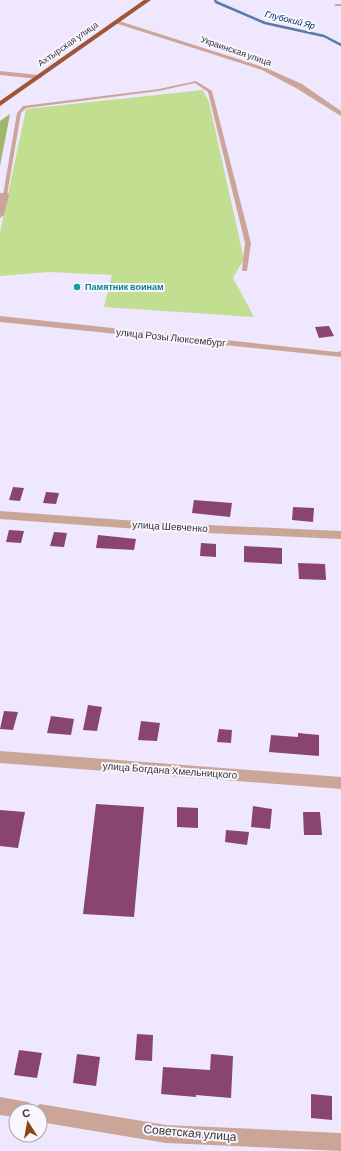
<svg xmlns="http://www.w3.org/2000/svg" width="341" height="1151" font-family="Barlow,sans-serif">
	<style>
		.green { fill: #c2de90 }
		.forest { fill: #9eb86a }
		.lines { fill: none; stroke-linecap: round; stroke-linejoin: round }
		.stream { stroke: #5a7baa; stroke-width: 2.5 }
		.building { fill: #894570 }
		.lane { fill: #cba698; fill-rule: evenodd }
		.street { fill: #cba698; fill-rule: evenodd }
		.highway { fill: #9f5537; fill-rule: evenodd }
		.culture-dot { fill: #0f9aa8; stroke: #f9f7fd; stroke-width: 1.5 }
		.labels { text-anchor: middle; stroke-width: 4; stroke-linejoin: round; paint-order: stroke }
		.far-water-label { font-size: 9px; font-style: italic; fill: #01366e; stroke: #f9f7fd }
		.far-street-label { font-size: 9px; fill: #393540; stroke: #f9f7fd }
		.far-culture-label { font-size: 9px; font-weight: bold; fill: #0d838f; stroke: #f9f7fd; text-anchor: start }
		.street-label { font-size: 10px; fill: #393540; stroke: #f9f7fd }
		.near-street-label { font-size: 12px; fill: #393540; stroke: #f9f7fd }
	</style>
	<rect width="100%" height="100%" fill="#efe7fd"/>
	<!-- green -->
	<polygon class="green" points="203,90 209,102 244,259 233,278 254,317 104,307 112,275 48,272 0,276 0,232 26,109"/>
	<!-- forest -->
	<polygon class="forest" points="10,114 0,166 0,121"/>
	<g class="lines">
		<!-- stream -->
		<polyline class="stream" points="215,0 216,2 265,23 324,36 341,45"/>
	</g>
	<!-- building -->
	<g class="building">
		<polygon points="329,326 334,336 319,338 315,327"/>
		<polygon points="13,487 24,488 20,501 9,500"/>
		<polygon points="46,492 59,493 56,504 43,503"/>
		<polygon points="194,500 232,503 230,517 192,513"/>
		<polygon points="293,507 314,508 313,522 292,520"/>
		<polygon points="9,530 24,531 21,543 6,542"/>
		<polygon points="54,532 67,533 64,547 50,546"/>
		<polygon points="98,535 136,539 134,550 96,548"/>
		<polygon points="201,543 216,544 216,557 200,556"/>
		<polygon points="244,546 282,548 282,564 244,562"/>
		<polygon points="298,563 325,564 326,580 299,579"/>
		<polygon points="88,705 102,707 97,731 83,730"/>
		<polygon points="4,711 18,712 13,730 0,729"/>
		<polygon points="51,716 74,719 71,735 47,733"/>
		<polygon points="141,721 160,723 157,741 138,740"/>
		<polygon points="219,729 232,730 231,743 217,742"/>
		<polygon points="298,733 319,735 319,756 269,752 271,735 298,737"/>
		<polygon points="96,804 144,807 134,917 83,914"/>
		<polygon points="253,806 272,809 270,829 251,827"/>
		<polygon points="177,807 198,808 198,828 177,827"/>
		<polygon points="0,810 25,812 18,848 0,846"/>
		<polygon points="303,812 320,812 322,835 304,835"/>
		<polygon points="226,830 249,832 247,845 225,842"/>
		<polygon points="137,1034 153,1035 152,1061 135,1060"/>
		<polygon points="19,1050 42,1053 37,1078 14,1075"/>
		<polygon points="77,1054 100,1057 96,1086 73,1083"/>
		<polygon points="211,1054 233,1056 231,1098 196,1095 196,1097 161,1094 163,1067 210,1070"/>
		<polygon points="311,1094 332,1096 332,1120 311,1118"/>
	</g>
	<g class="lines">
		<!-- lane -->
		<g class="lane">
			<polygon points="336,4 341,4 341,6 335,6 334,5"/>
			<polygon points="196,81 212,91 251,243 247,271 243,271 242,270 245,243 208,92 195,83 159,91 26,108 21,113 7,195 5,196 3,195 17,113 23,106 159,89"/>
		</g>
		<!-- street -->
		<g class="street">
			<polygon points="115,21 119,21 266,68 302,84 341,111 341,116 296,88 262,70 115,23"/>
			<polygon points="0,71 38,75 42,77 38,79 0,75"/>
			<polygon points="0,193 8,193 9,195 4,215 0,218"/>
			<polygon points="0,316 337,352 341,351 341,357 0,322"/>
			<polygon points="0,511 165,523 341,531 341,539 165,531 0,519"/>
			<polygon points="0,751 341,777 341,789 0,763"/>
			<polygon points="0,1097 28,1102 35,1107 40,1104 166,1125 341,1133 341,1151 166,1143 40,1122 40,1111 16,1111 16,1117 0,1115"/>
		</g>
		<!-- highway -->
		<polygon class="highway" points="144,0 151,0 0,106 0,101"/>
	</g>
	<!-- markers -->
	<circle class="culture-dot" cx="77" cy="287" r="4"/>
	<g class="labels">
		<!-- far-water labels -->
		<g class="far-water-label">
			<text transform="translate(290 20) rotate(14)" y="3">Глубокий Яр</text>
		</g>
		<!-- far-street labels -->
		<g class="far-street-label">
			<text transform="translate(68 44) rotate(-35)" y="3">Ахтырская улица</text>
			<text transform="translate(236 51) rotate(19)" y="3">Украинская улица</text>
		</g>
		<!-- far-culture labels -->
		<g class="far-culture-label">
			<text x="85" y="290">Памятник воинам</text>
		</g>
		<!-- street labels -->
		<g class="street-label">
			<text transform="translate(171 337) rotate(6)" y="4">улица Розы Люксембург</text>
			<text transform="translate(170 526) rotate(3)" y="4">улица Шевченко</text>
			<text transform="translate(170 770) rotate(4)" y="4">улица Богдана Хмельницкого</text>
		</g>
		<!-- near-street labels -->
		<g class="near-street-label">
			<text transform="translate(190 1133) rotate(5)" y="4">Советская улица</text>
		</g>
	</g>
	<!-- north arrow -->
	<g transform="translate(28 1123) rotate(349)"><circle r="19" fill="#f9f7fd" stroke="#aca9b1"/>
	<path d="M0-3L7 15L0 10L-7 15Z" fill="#884416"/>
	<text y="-6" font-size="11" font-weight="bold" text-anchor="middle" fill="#393540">С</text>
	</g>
</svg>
